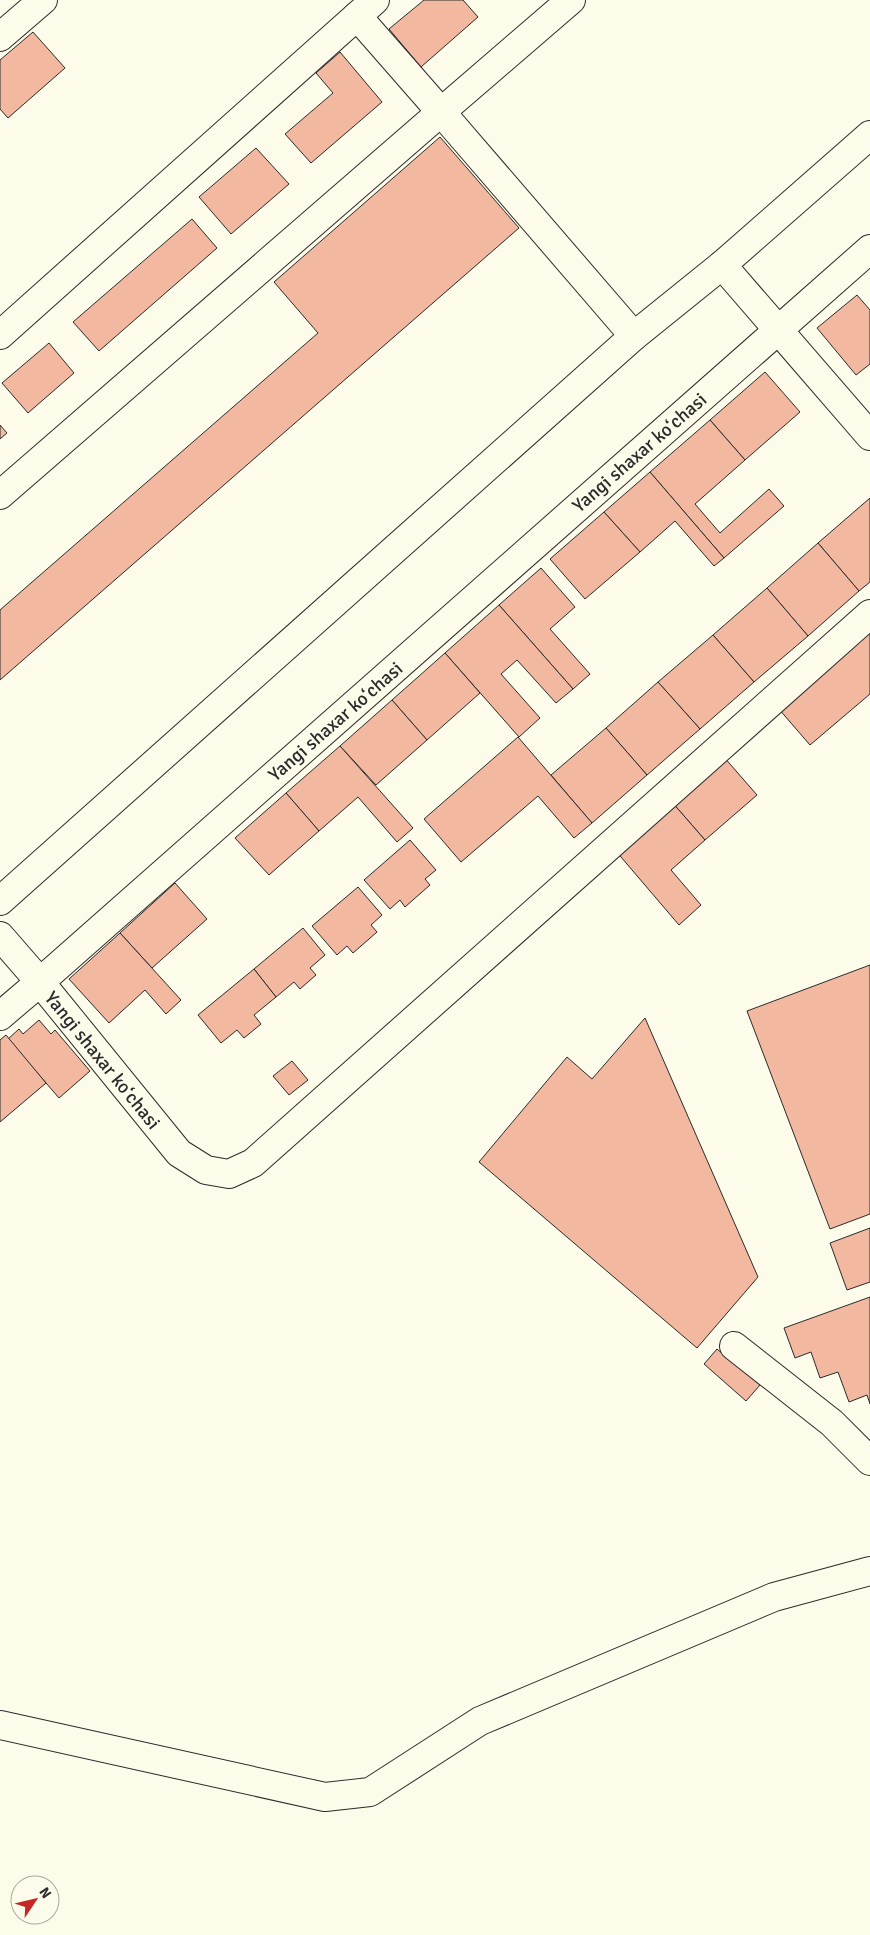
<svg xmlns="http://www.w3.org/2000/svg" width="870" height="1935" font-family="Signika,sans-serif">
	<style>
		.building { fill: #f2b8a0; stroke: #2b2b2b }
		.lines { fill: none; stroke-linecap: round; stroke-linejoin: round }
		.minor-casing { stroke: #2b2b2b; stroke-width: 30 }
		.major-casing { stroke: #2b2b2b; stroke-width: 30 }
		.minor { stroke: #fdfbea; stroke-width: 28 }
		.major { stroke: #fdfbea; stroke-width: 28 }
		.labels { text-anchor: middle; stroke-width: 4; stroke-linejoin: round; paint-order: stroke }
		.street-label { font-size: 19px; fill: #2b2b2b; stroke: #fdfbea }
	</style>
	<rect width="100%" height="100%" fill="#fdfbea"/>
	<!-- building -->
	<g class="building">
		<polygon points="424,0 463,0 478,17 421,67 389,29"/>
		<polygon points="33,32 65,68 8,118 0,109 0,60"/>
		<polygon points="340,52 382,102 311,163 285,134 333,93 316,73"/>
		<polygon points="440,137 519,228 0,680 0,610 318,333 274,282"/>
		<polygon points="256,148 289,184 231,234 199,197"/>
		<polygon points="192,219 217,248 99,351 73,322"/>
		<polygon points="857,295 870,310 870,364 856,375 817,328"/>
		<polygon points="49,343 74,373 28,413 2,383"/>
		<polygon points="765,372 800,412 745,460 710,420"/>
		<polygon points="710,420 745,460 695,504 720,533 769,489 784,506 724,558 650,472"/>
		<polygon points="0,425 7,433 0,439"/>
		<polygon points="650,472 724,558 714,566 675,521 640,552 604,512"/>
		<polygon points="870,498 870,582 859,591 818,543"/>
		<polygon points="604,512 640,552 585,599 550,559"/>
		<polygon points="818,543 859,591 808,636 767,588"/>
		<polygon points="541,568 575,607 550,629 590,674 573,689 499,605"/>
		<polygon points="767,588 808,636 754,682 713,635"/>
		<polygon points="499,605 573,689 556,703 517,660 501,674 540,718 519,737 445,653"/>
		<polygon points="870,630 870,694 810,745 778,708"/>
		<polygon points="713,635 754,682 700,729 658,682"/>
		<polygon points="445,653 480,693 427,740 392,700"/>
		<polygon points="658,682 700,729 647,775 606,728"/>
		<polygon points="392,700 427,740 376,785 340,746"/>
		<polygon points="606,728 647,775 592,823 551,775"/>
		<polygon points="518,737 592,823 574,838 538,796 461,862 424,819"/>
		<polygon points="340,746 413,828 397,842 358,797 319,831 286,793"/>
		<polygon points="723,756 757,795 705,840 671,801"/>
		<polygon points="286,793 319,831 269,875 235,838"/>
		<polygon points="671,801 705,840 671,870 701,905 679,925 615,850"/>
		<polygon points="410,840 436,870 425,879 430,885 405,907 400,900 390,909 364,880"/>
		<polygon points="175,883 207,919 152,968 120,933"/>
		<polygon points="358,887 382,915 371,925 377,932 353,953 347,946 337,955 312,926"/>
		<polygon points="303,928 325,955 310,968 316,975 300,989 294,982 276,997 254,969"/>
		<polygon points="120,933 181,1000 166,1014 145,990 109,1023 69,979"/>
		<polygon points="870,965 870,1214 830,1229 747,1011"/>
		<polygon points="254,969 276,997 254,1015 261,1024 244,1038 237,1030 221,1043 198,1015"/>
		<polygon points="645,1018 758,1277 697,1348 479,1162 567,1057 592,1079"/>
		<polygon points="39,1020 51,1034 55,1030 90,1071 59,1098 8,1039 19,1029 23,1034"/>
		<polygon points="6,1035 46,1083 0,1122 0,1040"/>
		<polygon points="292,1061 308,1080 289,1095 273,1076"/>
		<polygon points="870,1228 870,1282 847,1290 830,1243"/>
		<polygon points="870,1297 870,1404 867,1395 849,1402 838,1372 820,1378 811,1352 795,1358 784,1328"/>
		<polygon points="717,1349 760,1385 746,1401 704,1364"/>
	</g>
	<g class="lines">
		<defs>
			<g id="minor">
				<polyline points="571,0 441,112 634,336"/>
				<polyline points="0,37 43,0"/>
				<polyline points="870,249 40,982 179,1153 206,1170 229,1174 253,1163 870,614"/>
				<polyline points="722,265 870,436"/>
				<polyline points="0,335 375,0"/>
				<polyline points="0,495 441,112 357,16"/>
				<polyline points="0,936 40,982 0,1016"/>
				<polyline points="734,1346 832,1423 870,1461"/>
				<polyline points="0,1725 325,1797 370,1792 480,1721 774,1597 870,1571"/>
			</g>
			<polyline id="major" points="0,901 634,336 722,265 870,135"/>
		</defs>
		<!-- minor casing -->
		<use href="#minor" class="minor-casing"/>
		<!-- major casing -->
		<use href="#major" class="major-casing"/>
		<!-- minor -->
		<use href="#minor" class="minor"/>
		<!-- major -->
		<use href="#major" class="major"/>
	</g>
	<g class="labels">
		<!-- street labels -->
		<g class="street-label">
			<text transform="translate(639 452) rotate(-41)" y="7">Yangi shaxar koʻchasi</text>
			<text transform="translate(335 721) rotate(-41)" y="7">Yangi shaxar koʻchasi</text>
			<text transform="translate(103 1060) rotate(51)" y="7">Yangi shaxar koʻchasi</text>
		</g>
	</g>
	<!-- north arrow -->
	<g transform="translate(35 1900) rotate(55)"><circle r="24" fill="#fdfbea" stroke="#a9a89e"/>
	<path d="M0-4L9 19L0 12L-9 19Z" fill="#c62828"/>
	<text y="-8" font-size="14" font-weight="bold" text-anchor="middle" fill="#2b2b2b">N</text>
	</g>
</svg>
